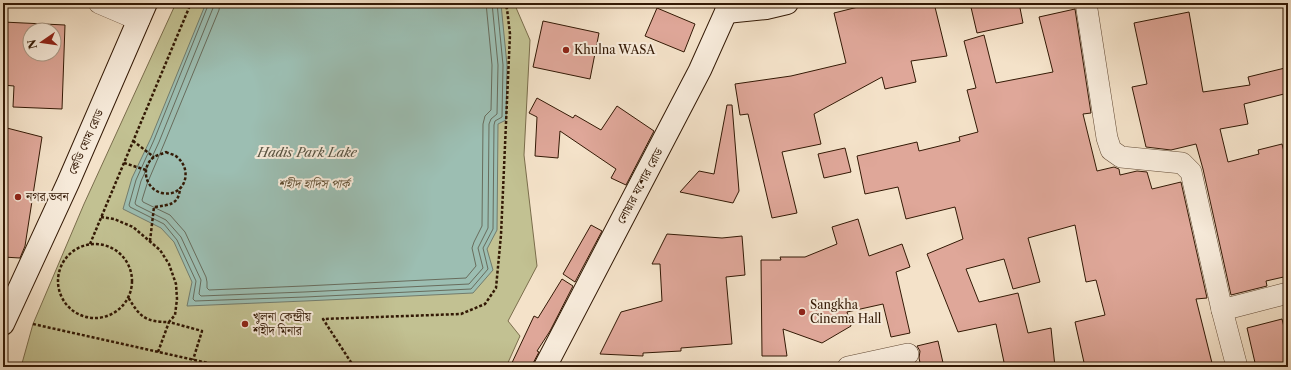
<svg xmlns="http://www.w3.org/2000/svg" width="1291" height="370" font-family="'Libre Caslon Text','Noto Serif Bengali',serif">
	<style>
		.green { fill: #c2c192; stroke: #7a6d4c }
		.water { fill: #9cbeb2; stroke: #727c6d }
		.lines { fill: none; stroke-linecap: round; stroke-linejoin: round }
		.shore { stroke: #686c5c; stroke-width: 1 }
		.building { fill: #dfa799; stroke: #331905; fill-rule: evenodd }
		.minor-casing { stroke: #634b36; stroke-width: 22 }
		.secondary-casing { stroke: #331905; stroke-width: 24 }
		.path { stroke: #331905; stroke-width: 2.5; stroke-dasharray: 3 2; stroke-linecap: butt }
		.minor { stroke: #f8ecdc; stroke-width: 21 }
		.secondary { stroke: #f8ecdc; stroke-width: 22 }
		.poi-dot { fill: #8f2418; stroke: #f8ecdc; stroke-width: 1.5 }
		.labels { text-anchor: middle; stroke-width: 4; stroke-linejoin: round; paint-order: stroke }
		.poi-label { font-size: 12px; fill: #331905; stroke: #f8ecdc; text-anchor: start }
		.street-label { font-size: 12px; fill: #331905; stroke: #f8ecdc }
		.park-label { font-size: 12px; font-style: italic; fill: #5e4b2f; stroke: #f8ecdc }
		.water-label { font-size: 13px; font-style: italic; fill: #585342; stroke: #f8ecdc }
	</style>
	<rect width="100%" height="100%" fill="#f4e2c9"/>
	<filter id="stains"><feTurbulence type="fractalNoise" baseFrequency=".005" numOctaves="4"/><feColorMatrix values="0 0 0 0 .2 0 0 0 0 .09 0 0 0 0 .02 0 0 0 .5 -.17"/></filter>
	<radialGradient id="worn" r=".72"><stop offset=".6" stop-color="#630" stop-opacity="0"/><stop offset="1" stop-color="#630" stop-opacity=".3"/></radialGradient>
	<!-- green -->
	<polygon class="green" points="176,3 514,3 530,40 524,155 537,266 508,321 520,336 506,367 21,367 33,324 84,204"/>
	<!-- water -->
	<polygon class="water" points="206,3 497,3 501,4 507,65 506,120 498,124 497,230 487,249 493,270 473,293 305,301 187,306 192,282 174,242 161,228 123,209 132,178 151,138"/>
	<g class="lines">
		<!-- shore -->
		<g class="shore">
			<polyline points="209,3 154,140 136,180 129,205 130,207 164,224 177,240 196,281 193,299 195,301 305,297 471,289 488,269 483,248 493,229 494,125 495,121 502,117 503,65 497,3"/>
			<polyline points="214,3 213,8 159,142 141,181 135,203 136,205 166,220 181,237 201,280 199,294 201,296 304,292 469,284 483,268 478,248 488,228 489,124 491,119 497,114 498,65 492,3"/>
			<polyline points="220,3 219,10 164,144 147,184 142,200 143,202 170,215 185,232 206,277 207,282 207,288 209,290 304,286 466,278 476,266 472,248 474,242 482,226 483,124 485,116 491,110 492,65 486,3"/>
		</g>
	</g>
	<!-- building -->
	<g class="building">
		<polygon points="874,3 934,3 947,56 911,61 916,82 885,89 882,77 814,114 821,144 782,152 797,213 772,218 748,114 740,115 735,84 791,76 846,63 834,13"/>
		<polygon points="970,3 1019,3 1023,23 977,33"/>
		<polygon points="657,8 695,24 684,52 645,36"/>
		<polygon points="1075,9 1091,113 1083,114 1097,171 1114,167 1119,169 1120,175 1137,171 1147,172 1152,189 1181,182 1207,298 1196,299 1213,367 1085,367 1075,322 1105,315 1096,280 1086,282 1075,225 1028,238 1040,282 1013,289 1004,259 966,269 979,302 1018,293 1028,333 1051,328 1055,367 1005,367 996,324 958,332 927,254 963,239 955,207 906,219 898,187 865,194 857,156 917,142 919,151 960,141 959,137 978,132 967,90 976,88 964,41 984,35 996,83 1053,72 1039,17"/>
		<polygon points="1189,12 1203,92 1250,85 1248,77 1285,68 1288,81 1288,93 1244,104 1248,124 1220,129 1228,162 1259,154 1258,150 1282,144 1288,167 1288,276 1266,281 1267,286 1231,295 1203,169 1196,144 1171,150 1146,147 1132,87 1147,84 1134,23"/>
		<polygon points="543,21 599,33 590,79 533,67"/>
		<path d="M 3,22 L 65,25 L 62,109 L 13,107 L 14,86 L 3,85 ZM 30,30 L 54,30 L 54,54 L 30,54 Z"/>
		<polygon points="537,98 573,118 575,115 601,130 617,106 654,131 626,185 611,178 616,169 560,131 558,158 535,156 537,117 529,113"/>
		<polygon points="727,105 732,105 739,191 733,203 680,192 699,171 714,174"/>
		<polygon points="3,127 42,137 25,246 20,258 3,257"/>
		<polygon points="845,148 851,172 824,178 818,154"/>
		<polygon points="858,219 869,256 902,244 910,267 896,272 910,333 891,337 883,304 847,312 851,326 822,343 783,329 787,356 762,356 761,260 781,260 780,257 805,257 837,244 832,227"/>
		<polygon points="591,225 602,231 575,282 563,274"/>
		<polygon points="667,234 722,238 742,236 745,275 726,277 732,344 681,348 681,351 643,353 643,356 600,354 621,312 662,301 660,264 652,264"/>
		<polygon points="562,279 573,286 550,331 537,351 539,352 531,367 510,367 534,316 538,318"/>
		<polygon points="1282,319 1288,343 1288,362 1268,367 1256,367 1247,328"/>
		<polygon points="938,341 944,367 921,367 919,358 920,351 917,346"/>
	</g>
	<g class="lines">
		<defs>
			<g id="minor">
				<polyline points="99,3 139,20"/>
				<polyline points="1086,3 1107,138 1111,150 1121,157 1182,163 1191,172 1222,310 1237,367"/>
				<polyline points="1222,310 1288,293"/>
				<polyline points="848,367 908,354"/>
			</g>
			<g id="secondary">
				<polyline points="726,12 766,8 787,3"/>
				<polyline points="3,324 68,183 146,3"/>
				<polyline points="545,367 700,70 730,3"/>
			</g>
		</defs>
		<!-- minor casing -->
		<use href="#minor" class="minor-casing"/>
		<!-- secondary casing -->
		<use href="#secondary" class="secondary-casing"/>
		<!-- path -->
		<g class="path">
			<polyline points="630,3 637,5 643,3"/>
			<polyline points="700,3 706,6"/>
			<polyline points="133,141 154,157"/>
			<path d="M 166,152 C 169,154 174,154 177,157 C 194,171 184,198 162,193 C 145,189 140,167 154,157 C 157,155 162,154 166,152 Z"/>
			<polyline points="124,163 146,170"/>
			<path d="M 101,217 L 114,219 L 133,227 L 160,250 L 169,264 L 176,284 L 177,299 L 175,315 L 169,322 C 145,322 140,317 128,297"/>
			<path d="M 150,241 L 154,207 C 169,205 179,205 180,188"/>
			<polyline points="90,244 191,3"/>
			<circle cx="95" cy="281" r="37"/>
			<polyline points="33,324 226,367"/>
			<polyline points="158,352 169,322 202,331 193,360"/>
			<polyline points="354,367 323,319 461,314 485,304 496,288 501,235 510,34 507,9 504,3"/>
		</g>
		<!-- minor -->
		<use href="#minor" class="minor"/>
		<!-- secondary -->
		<use href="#secondary" class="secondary"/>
	</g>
	<!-- markers -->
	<g class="poi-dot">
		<circle cx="566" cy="50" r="4"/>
		<circle cx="18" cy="197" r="4"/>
		<circle cx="802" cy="312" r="4"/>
		<circle cx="245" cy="324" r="4"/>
	</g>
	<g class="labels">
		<!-- poi labels -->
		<g class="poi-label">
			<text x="574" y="54">Khulna WASA</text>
			<text x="26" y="201">নগর ভবন</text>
			<text x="810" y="309">Sangkha<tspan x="810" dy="14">Cinema Hall</tspan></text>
			<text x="253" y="321">খুলনা কেন্দ্রীয়<tspan x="253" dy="14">শহীদ মিনার</tspan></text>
		</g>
		<!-- street labels -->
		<g class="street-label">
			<text transform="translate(86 142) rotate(-66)" y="4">কেডি ঘোষ রোড</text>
			<text transform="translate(640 186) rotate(-62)" y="4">লোয়ার যশোর রোড</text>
		</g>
		<!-- park labels -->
		<g class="park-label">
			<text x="314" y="188">শহীদ হাদিস পার্ক</text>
		</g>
		<!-- water labels -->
		<g class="water-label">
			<text x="307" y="157">Hadis Park Lake</text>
		</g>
	</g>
	<!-- margin -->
	<rect width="1291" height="370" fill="none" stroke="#f4e2c9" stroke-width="16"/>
	<rect x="4" y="4" width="1283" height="362" fill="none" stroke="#331905" stroke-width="2"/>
	<rect x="8" y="8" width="1275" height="354" fill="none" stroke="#331905"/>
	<!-- north arrow -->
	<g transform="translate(42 42) rotate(257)"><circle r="19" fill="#f8ecdc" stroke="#a99886"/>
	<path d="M0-3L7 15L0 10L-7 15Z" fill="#8f2418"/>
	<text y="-6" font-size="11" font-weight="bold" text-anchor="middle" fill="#331905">N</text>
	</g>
	<rect width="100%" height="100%" filter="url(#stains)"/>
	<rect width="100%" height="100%" fill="url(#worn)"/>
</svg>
